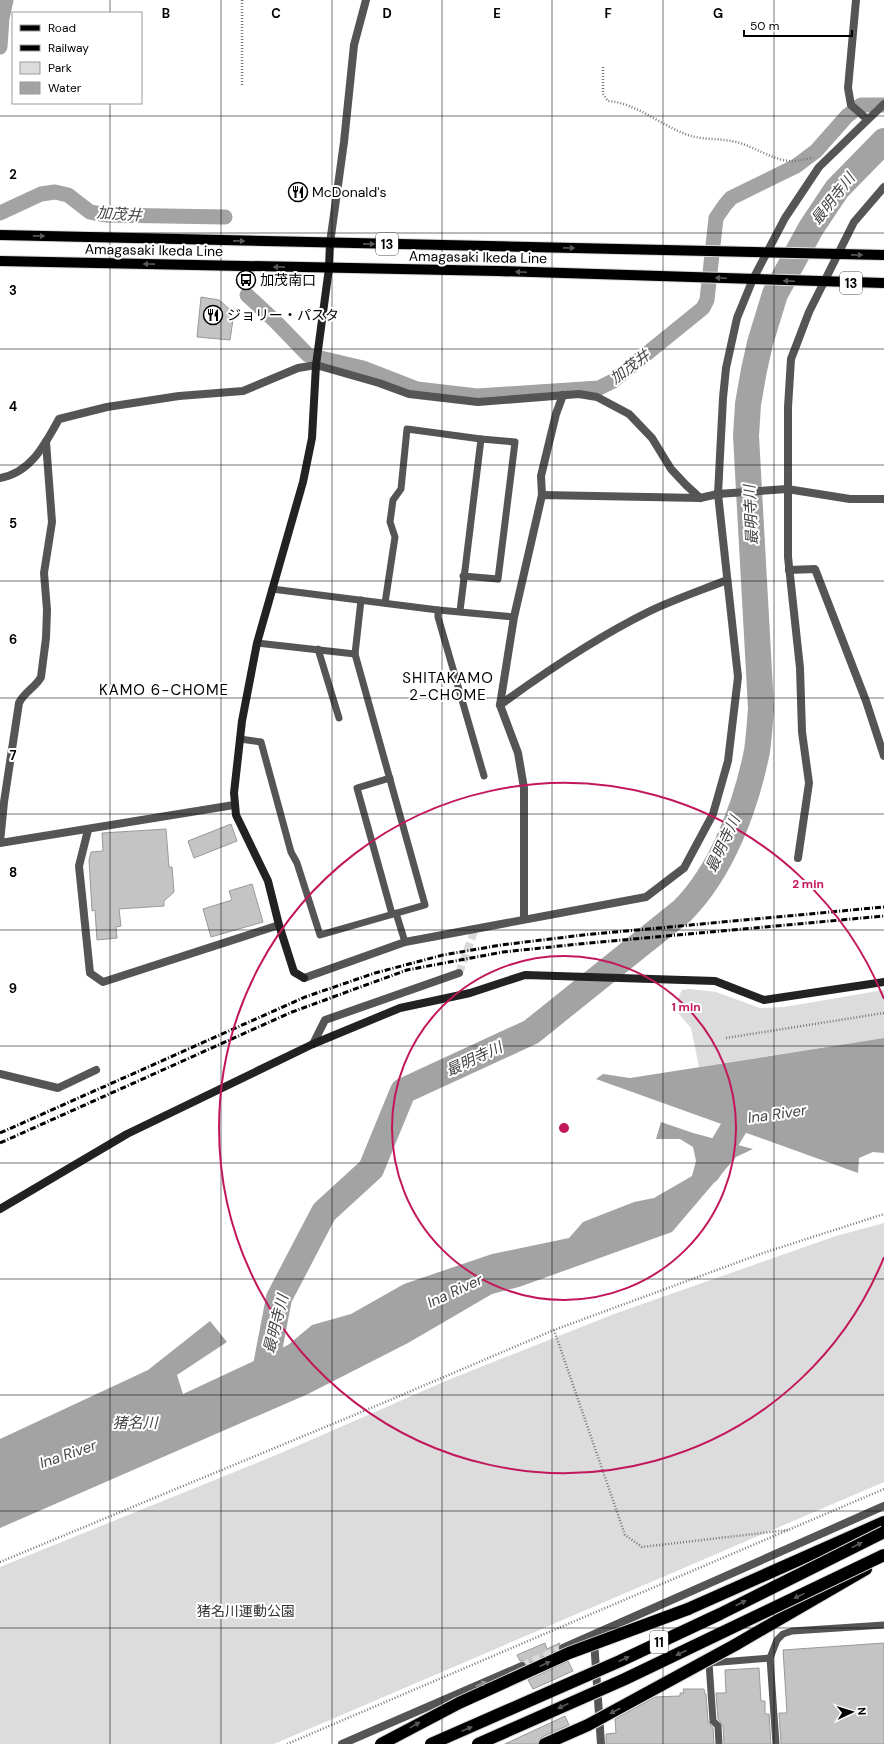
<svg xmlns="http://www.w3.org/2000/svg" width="884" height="1744" font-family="'DM Sans','Noto Sans JP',sans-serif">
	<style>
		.green { fill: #dcdcdc }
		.water { fill: #a3a3a3 }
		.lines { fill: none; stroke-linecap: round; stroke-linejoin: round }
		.canal { stroke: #a3a3a3; stroke-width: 15 }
		.river { stroke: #a3a3a3; stroke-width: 26 }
		.building { fill: #c4c4c4; stroke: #999 }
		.street-tunnel { stroke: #d9d9d9; stroke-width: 8; stroke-dasharray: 8 4; stroke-linecap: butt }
		.primary-casing { stroke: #dbdbdb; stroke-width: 12 }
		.highway-casing { stroke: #dbdbdb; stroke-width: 14 }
		.path { stroke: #777; stroke-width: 2.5; stroke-dasharray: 1 2; stroke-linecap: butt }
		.lane { stroke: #555; stroke-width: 7 }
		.street { stroke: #555; stroke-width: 8 }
		.secondary { stroke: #222; stroke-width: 8 }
		.primary { stroke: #000; stroke-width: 10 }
		.highway { stroke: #000; stroke-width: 12 }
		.rail { stroke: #000; stroke-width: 3; stroke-dasharray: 6 2 1 2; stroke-linecap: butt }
		.highway-bridge-casing { stroke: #dbdbdb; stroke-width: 14; stroke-linecap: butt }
		.highway-bridge { stroke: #000; stroke-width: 12 }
		.oneway { fill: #595959 }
		.oneway2 { fill: #999 }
		.grid { fill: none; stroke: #000; stroke-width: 1; stroke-opacity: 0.55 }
		.ring { fill: none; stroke: #c2185b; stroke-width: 2 }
		.labels { text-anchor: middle; stroke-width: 4; stroke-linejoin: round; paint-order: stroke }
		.shield { fill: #fff; stroke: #4c4c4c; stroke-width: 1 }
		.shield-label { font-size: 13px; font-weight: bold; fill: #000 }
		.poi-label { font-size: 14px; fill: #000; stroke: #fff; text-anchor: start }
		.street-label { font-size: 14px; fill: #000; stroke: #fff }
		.park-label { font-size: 14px; fill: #333; stroke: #fff }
		.water-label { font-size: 15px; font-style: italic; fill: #444; stroke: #fff }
		.neighbourhood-label { font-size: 15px; letter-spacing: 1px; fill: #000; stroke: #fff }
		.grid-label { font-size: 13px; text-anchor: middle; font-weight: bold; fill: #000; stroke: #fff; stroke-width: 4; stroke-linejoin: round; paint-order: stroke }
		.centre { fill: #c2185b; stroke: #fff; stroke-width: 2 }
		.ring-label { font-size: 12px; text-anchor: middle; font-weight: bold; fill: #c2185b; stroke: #fff; stroke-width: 4; stroke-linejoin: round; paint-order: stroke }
	</style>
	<rect width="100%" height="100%" fill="#fff"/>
	<!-- green -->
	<g class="green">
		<polygon points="689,989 716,992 760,1008 784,1007 884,990 884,1038 699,1067 691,1028 678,1013 678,998 682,990"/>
		<polygon points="884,1223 884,1482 274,1744 0,1744 0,1567 281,1453 448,1380 614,1314 836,1236"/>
	</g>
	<!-- water -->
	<g class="water">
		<polygon points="884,1038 884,1153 873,1152 859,1158 858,1173 596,1079 603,1074 630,1078"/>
		<polygon points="661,1122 693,1133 753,1149 736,1157 672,1232 519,1287 492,1294 408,1343 308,1394 0,1528 0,1439 148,1370 210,1321 227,1342 177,1375 183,1394 288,1345 312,1325 351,1314 404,1284 492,1254 569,1238 583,1222 634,1202 654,1198 692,1176 696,1161 693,1147 680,1139 656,1139"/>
	</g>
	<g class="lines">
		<!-- canal -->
		<g class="canal">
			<polyline points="0,47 2,18 6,0"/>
			<polyline points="0,213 41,194 55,192 68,195 90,212 107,215 225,217"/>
			<polyline points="247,295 275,321 308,355 363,368 417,389 477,396 599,388 613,381 703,308 707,300 716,218 725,205 731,198 796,166 816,151 847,116 861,105 884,105"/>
		</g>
		<!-- river -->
		<g class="river">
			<polyline points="708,1171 739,1119 764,1116"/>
			<path d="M 262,1387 L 279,1298 L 324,1212 L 371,1169 L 403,1091 L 531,1032 L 682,911 C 722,871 746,806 757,751 C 759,737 760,722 761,708 L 746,436 L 748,404 L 754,370 L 760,343 L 775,294 L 811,228 L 837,189 L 884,141"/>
		</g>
	</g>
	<!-- building -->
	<g class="building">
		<polygon points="201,297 219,300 234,313 230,340 197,337"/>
		<polygon points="231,824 237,841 194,858 188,841"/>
		<polygon points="166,829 169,867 172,867 174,892 164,901 164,906 119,909 121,926 116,927 117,938 97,940 95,910 92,911 89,860 91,852 103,851 102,833"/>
		<polygon points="252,884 263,922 211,937 203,909 232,900 229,891"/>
		<polygon points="545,1643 547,1649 560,1643 558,1647 558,1650 527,1664 525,1661 520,1661 517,1655"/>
		<polygon points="884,1643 884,1744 781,1744 779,1713 787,1713 783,1650"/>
		<polygon points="568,1661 573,1671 533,1689 528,1680"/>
		<polygon points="759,1668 761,1701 765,1701 765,1714 769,1714 771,1744 724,1744 723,1726 718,1719 716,1693 726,1693 725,1670"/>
		<polygon points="683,1689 704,1689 705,1694 706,1694 708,1721 713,1728 714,1744 606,1744 606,1734 616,1733 615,1719 655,1697 680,1696 680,1693 684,1693"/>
		<polygon points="565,1716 569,1725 542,1737 538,1744 505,1744"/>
	</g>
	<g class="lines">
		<!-- street-tunnel -->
		<g class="street-tunnel">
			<polyline points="459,973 475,929"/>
			<polyline points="522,1666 563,1648"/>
		</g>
		<defs>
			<g id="primary">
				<polyline points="0,235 884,255"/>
				<polyline points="0,261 498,271 884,283"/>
			</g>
			<g id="highway">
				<polyline points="688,1609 884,1522"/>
				<polyline points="735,1645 866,1569"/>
			</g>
		</defs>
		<!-- primary casing -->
		<use href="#primary" class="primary-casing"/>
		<!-- highway casing -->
		<use href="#highway" class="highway-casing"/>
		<!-- path -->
		<g class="path">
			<path d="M 603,67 L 603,94 L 608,101 C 635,103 658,123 683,133 C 698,140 715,138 731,141 C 752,144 772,161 792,161 C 799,161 806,159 813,158"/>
			<polyline points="242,85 242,0"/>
			<polyline points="726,1038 884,1013"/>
			<polyline points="554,1330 625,1535 642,1547 788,1530"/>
			<polyline points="0,1562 383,1403 554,1330 763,1253 884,1214"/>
			<polyline points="287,1744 884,1489"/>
		</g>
		<!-- lane -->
		<g class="lane">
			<polyline points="463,576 498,579 515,442 481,439"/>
			<polyline points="272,589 438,610 514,617"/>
			<polyline points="385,603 395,537 390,522 393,500 401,489 407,429 481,439 460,611"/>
			<polyline points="438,610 438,617 484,776"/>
			<polyline points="257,643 355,654"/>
			<polyline points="318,649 339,718"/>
			<polyline points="240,739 261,742 291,852 297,863 320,935 425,905 355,654 361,600"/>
			<polyline points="390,778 357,788 392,914"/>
			<polyline points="396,913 405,942"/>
			<polyline points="719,1744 718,1726 713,1721 709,1663 770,1658"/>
			<polyline points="776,1744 770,1658 777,1640 783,1634 792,1631 884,1625"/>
		</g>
		<!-- street -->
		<g class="street">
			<polyline points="856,0 848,88 851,105 867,119"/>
			<polyline points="884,104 819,167 785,218 753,279 737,318 726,368 723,398 718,494 787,489 850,499 884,499"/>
			<polyline points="330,243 344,142 354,45 366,0"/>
			<path d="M 0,478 C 31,473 45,444 59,419 L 107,407 L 179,396 L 243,391 L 298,368 L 316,365 L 379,383 L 409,394 L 478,402 L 579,394 L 597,397 L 629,414 L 652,438 L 671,469 L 686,485 L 700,498"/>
			<polyline points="542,495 541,476 556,414 563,395"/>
			<polyline points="789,570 815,569 866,701 884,756"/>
			<path d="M 500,705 C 548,670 597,637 650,611 C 675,599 702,590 727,580"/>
			<polyline points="88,830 79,866 90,973 103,982 279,925"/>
			<path d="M 0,842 L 4,802 L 19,703 C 24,692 36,687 41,677 L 46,638 L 47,610 L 44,573 L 52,522 L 46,442"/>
			<polyline points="0,843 234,805"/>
			<polyline points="798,858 809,783 802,732 800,668 788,557 788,407 791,359 809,312 854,222 884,187"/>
			<polyline points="304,978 405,942 646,897 684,868 713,814 728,761 738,677 718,494 700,498 542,495 514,617 500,705 518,753 524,788 524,919"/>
			<polyline points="313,1044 325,1020 459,973"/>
			<polyline points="0,1074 58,1088 96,1070"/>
			<polyline points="594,1640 601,1744"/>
			<polyline points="563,1648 884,1506"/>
			<polyline points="342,1744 522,1666"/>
		</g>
		<!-- secondary -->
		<g class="secondary">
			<polyline points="304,978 294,972 279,925 268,881 236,815 234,793 242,721 257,643 303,482 312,438 316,365 329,268 330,243"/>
			<polyline points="0,1209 127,1134 313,1044 400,1008 470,993 525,975 715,981 764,1000 884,982"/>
		</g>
		<!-- primary -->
		<use href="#primary" class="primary"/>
		<!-- highway -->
		<use href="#highway" class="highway"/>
		<!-- rail -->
		<g class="rail">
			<polyline points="0,1133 305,997 375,973 443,955 501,945 583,935 884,907"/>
			<polyline points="0,1143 292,1012 407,970 503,952 579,944 884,916"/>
		</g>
		<defs>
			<g id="highway-bridge">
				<polyline points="381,1744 459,1703 569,1653 688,1609"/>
				<polyline points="431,1744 620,1661 720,1614 884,1532"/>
				<polyline points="478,1744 625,1679 884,1555"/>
				<polyline points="545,1744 588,1725 735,1645"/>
			</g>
		</defs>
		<!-- highway-bridge casing -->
		<use href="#highway-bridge" class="highway-bridge-casing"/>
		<!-- highway-bridge -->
		<use href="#highway-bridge" class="highway-bridge"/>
	</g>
	<!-- one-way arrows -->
	<defs><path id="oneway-solid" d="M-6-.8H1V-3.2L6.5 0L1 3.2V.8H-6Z"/></defs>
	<g class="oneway">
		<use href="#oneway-solid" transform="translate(39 236) rotate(1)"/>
		<use href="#oneway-solid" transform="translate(239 241) rotate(1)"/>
		<use href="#oneway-solid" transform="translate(369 244) rotate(1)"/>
		<use href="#oneway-solid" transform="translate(569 248) rotate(1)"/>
		<use href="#oneway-solid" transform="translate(857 255) rotate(1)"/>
		<use href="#oneway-solid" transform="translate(149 264) rotate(-179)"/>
		<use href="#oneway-solid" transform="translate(279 267) rotate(-179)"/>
		<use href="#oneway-solid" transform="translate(521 272) rotate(-178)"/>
		<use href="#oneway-solid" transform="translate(721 278) rotate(-178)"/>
		<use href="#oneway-solid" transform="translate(789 281) rotate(-178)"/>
		<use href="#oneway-solid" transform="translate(857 1545) rotate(-27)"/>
		<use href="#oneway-solid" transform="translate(799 1596) rotate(154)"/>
		<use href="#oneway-solid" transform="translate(741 1603) rotate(-27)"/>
		<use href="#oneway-solid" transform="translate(681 1653) rotate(155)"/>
		<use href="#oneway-solid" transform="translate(624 1659) rotate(-25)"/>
		<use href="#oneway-solid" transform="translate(545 1664) rotate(-25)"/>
		<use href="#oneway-solid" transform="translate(563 1706) rotate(156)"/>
		<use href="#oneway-solid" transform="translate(615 1711) rotate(152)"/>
		<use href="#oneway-solid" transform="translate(415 1725) rotate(-29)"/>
		<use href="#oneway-solid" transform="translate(467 1729) rotate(-23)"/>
	</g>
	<use class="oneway2" href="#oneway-solid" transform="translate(481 1684) rotate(-23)"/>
	<!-- grid -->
	<path class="grid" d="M 110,0 L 110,13M 221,0 L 221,1744M 332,0 L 332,1744M 442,0 L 442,1744M 552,0 L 552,1744M 663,0 L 663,1744M 774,0 L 774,1744M 110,103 L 110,1744M 0,116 L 884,116M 0,233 L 884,233M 0,349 L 884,349M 0,465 L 884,465M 0,581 L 884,581M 0,698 L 884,698M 0,814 L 884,814M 0,930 L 884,930M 0,1046 L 884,1046M 0,1163 L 884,1163M 0,1279 L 884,1279M 0,1395 L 884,1395M 0,1511 L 884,1511M 0,1628 L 884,1628"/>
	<!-- distance rings -->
	<g class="ring">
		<circle cx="564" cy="1128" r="172"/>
		<path d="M884 1257A345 345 0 1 1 884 999"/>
	</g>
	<!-- icons -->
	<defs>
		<symbol id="restaurant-ring" viewBox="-11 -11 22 22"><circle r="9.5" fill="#fff" stroke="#000" stroke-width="1.5"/><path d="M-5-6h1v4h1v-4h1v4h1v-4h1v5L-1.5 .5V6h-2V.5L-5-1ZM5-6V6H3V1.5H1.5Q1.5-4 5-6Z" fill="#000"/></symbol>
		<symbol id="bus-ring" viewBox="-11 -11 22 22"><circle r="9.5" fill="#fff" stroke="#000" stroke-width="1.5"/><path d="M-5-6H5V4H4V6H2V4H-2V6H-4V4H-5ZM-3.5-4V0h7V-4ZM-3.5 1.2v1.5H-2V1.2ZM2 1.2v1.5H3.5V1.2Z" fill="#000"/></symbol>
	</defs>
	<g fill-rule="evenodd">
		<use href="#restaurant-ring" x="287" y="181" width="22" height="22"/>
		<use href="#bus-ring" x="235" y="269" width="22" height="22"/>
		<use href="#restaurant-ring" x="202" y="304" width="22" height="22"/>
	</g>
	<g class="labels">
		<!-- shield labels -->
		<g class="shield">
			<rect x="376" y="233" width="22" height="22" rx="3"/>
			<rect x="840" y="272" width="22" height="22" rx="3"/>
			<rect x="650" y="1631" width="18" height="22" rx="3"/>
		</g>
		<g class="shield-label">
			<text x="387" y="249">13</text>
			<text x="851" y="288">13</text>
			<text x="659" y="1647">11</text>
		</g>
		<!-- poi labels -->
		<g class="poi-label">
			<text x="312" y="197">McDonald's</text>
			<text x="260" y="285">加茂南口</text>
			<text x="227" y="320">ジョリー・パスタ</text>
		</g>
		<!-- street labels -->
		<g class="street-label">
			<text transform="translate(154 250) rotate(1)" y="5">Amagasaki Ikeda Line</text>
			<text transform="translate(478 257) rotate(1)" y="5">Amagasaki Ikeda Line</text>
		</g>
		<!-- park labels -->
		<g class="park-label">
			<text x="246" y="1616">猪名川運動公園</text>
		</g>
		<!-- water labels -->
		<g class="water-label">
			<text transform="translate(833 199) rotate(-52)" y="5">最明寺川</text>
			<text transform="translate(119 214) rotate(4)" y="5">加茂井</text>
			<text transform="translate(630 367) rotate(-37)" y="5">加茂井</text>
			<text transform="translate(751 515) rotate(-93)" y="5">最明寺川</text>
			<text transform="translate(723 844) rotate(-65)" y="5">最明寺川</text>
			<text transform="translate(474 1059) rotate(-25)" y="5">最明寺川</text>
			<text transform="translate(777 1114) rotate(-8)" y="5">Ina River</text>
			<text transform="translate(455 1291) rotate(-25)" y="5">Ina River</text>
			<text transform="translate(276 1324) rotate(-76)" y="5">最明寺川</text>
			<text x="135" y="1428">猪名川</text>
			<text transform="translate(68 1454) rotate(-19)" y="5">Ina River</text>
		</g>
		<!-- neighbourhood labels -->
		<g class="neighbourhood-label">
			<text x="448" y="683">SHITAKAMO<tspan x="448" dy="17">2-CHOME</tspan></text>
			<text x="164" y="695">KAMO 6-CHOME</text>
		</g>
	</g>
	<g class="grid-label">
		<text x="166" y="18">B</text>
		<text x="276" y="18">C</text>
		<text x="387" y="18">D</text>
		<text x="497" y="18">E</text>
		<text x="608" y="18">F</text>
		<text x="718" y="18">G</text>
		<text x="13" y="179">2</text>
		<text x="13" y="295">3</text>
		<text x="13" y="411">4</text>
		<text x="13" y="528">5</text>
		<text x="13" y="644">6</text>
		<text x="13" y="760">7</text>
		<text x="13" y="877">8</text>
		<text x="13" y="993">9</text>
	</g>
	<circle cx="564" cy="1128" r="6" class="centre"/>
	<g class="ring-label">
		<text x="808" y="888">2 min</text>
		<text x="686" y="1011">1 min</text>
	</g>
	<!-- legend -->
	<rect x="12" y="12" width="130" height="92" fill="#ffffff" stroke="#999999"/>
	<rect x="20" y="25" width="20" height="6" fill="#000000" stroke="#999999"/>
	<text x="48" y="32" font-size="12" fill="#000000">Road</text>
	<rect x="20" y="45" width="20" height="6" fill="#000000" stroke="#999999"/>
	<text x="48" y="52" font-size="12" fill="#000000">Railway</text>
	<rect x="20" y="62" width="20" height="12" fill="#dcdcdc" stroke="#999999"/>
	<text x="48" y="72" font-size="12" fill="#000000">Park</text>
	<rect x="20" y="82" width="20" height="12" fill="#a3a3a3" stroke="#999999"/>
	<text x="48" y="92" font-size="12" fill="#000000">Water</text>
	<!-- north arrow -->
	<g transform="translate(852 1712) rotate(86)" stroke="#ffffff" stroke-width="3" paint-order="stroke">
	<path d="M0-3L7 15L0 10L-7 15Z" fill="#000000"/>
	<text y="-6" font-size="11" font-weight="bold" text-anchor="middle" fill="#000000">N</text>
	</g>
	<!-- scale -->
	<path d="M744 30v6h108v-6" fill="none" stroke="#000000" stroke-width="2"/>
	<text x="750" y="30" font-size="12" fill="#000000" stroke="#ffffff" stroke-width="3" paint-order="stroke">50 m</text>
</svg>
